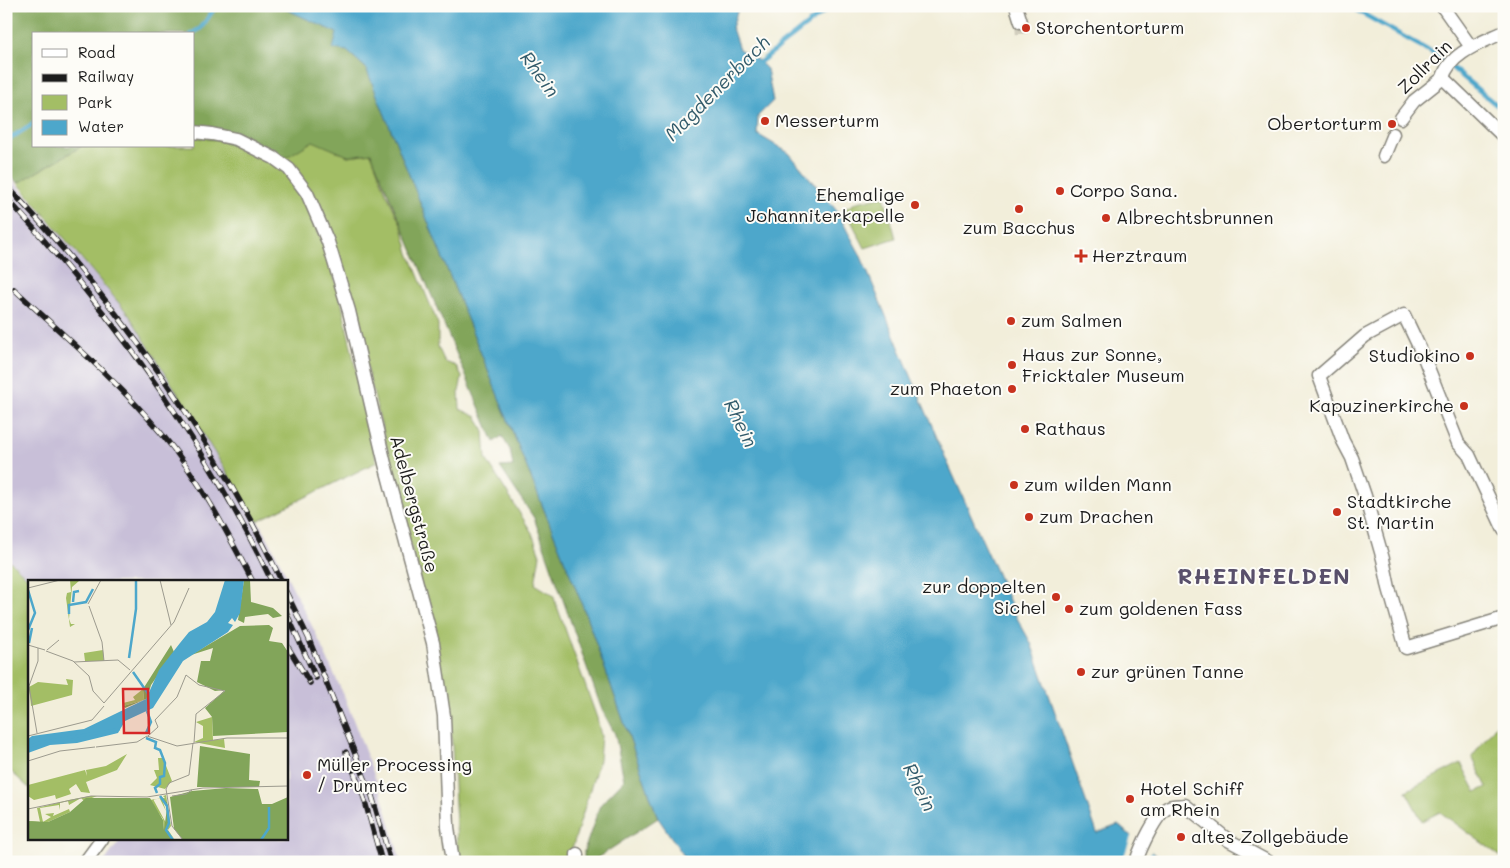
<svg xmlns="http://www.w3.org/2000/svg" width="1510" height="868" font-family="Mali,sans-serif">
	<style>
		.industrial { fill: #c8bfd8 }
		.green { fill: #a3be65; stroke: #606d40 }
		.forest { fill: #82a55a; stroke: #4f603b }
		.water { fill: #4da7cb; stroke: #346274 }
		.pier { fill: #f2eeda }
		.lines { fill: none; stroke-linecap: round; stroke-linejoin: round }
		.stream { stroke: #4da7cb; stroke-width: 4.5 }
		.street-tunnel { stroke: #d2cebe; stroke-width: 12; stroke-dasharray: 12 6; stroke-linecap: butt }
		.street-casing { stroke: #87857b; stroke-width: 15 }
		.street { stroke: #fff; stroke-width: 12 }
		.rail-casing { stroke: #1c1c1c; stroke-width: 5.5 }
		.rail { stroke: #fdfcf7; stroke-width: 4; stroke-dasharray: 11; stroke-linecap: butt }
		.poi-dot { fill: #c8321e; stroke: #fdfcf7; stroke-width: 2 }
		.labels { text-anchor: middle; stroke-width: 4; stroke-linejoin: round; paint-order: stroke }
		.poi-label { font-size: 18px; fill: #1c1c1c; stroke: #fdfcf7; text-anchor: start }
		.street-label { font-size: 18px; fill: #1c1c1c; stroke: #fdfcf7 }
		.water-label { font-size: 19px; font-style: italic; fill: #325b6b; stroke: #fdfcf7 }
		.district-label { font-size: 22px; font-weight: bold; letter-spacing: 1px; fill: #59506b; stroke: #fdfcf7 }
		.inset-river { fill: none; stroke: #4da7cb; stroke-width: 2.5 }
		.inset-road { fill: none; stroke: #9c9a8e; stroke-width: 1 }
		.view { fill: #d62828; fill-opacity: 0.15; stroke: #d62828; stroke-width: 2.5 }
		.inset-edge { fill: none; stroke: #1c1c1c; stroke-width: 2.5 }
	</style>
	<rect width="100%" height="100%" fill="#fdfcf7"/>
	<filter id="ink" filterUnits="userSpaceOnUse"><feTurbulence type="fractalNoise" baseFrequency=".02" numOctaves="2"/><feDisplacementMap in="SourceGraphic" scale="10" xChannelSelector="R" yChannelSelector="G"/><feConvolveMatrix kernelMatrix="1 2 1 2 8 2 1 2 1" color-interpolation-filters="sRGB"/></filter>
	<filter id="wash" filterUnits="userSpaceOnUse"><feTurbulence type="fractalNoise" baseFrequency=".0096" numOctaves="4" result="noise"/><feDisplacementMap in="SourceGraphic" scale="20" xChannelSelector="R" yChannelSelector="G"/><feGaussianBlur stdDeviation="1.12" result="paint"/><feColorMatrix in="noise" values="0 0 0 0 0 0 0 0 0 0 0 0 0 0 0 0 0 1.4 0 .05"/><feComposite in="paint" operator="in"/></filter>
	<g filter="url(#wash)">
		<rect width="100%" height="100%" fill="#f2eeda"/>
		<!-- industrial -->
		<polygon class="industrial" points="6,172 129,315 266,534 316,634 345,698 382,796 401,862 104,862 121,839 286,839 286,582 32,582 11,561 6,567"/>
		<!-- green -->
		<g class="green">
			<polygon points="194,137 219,140 277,163 300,189 315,222 339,291 354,361 377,462 257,521 129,315 18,183 82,146 194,146"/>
			<polygon points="313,140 348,156 371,153 385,190 402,227 409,253 438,324 438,347 445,362 456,366 462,377 459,392 460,409 477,417 484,432 486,459 532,533 540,555 535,584 553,595 597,718 601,736 599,760 568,862 496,862 495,859 484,862 482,857 465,862 458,862 450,706 345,277 282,158"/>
			<polygon points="884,196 896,238 865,248 845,209 857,202"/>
			<polygon points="10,561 32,582 29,582 29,788 6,767 6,567"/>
			<polygon points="1504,714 1504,859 1440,812 1422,821 1406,791 1461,763 1476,792 1487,787 1472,757"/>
		</g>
		<!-- forest -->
		<polygon class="forest" points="6,6 279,6 338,33 347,51 366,68 582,604 658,818 591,862 584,862 584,851 600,805 624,780 615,734 602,710 534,518 500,467 513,466 510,450 502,436 494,442 371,153 348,156 313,141 277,163 219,140 194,137 194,34 34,34 34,146 82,146 18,183 6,172"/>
		<!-- water -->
		<polygon class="water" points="279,6 739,6 732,28 739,49 759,61 767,69 773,101 758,116 757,134 789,153 836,210 860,254 946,459 1017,618 1031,643 1097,833 1118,825 1142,845 1166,862 688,862 658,818 582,604 366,68 347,51 333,49 337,33"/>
		<!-- pier -->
		<polygon class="pier" points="1132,834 1152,850 1148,862 1122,862"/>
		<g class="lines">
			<!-- stream -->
			<g class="stream">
				<polyline points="1349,6 1438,56 1500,108"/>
				<polyline points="191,34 201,28 216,6"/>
				<polyline points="755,66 831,6"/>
				<polyline points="6,141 34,123"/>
			</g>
		</g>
	</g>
	<g filter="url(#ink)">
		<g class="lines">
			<!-- street-tunnel -->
			<polyline class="street-tunnel" points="1021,22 1022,37"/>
			<defs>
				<g id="street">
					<polyline points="1016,6 1021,22"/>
					<polyline points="1442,6 1471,47"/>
					<polyline points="1443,78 1504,137"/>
					<path d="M 1401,118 L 1414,101 L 1443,78 C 1449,53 1483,42 1504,32"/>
					<polyline points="194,132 212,134 236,139 274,158 289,169 307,193 328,242 349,311 385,464 433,643 444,716 448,827 453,862"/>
					<polyline points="1384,156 1393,134"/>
					<polyline points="1504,530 1469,455 1458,443 1423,355 1404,315 1365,336 1319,376 1343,441 1352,458 1365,496 1383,559 1389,588 1406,648 1504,618"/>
					<polyline points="85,862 102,839"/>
					<polyline points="577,862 577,854"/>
					<path d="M 1136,862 C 1140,849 1156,813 1169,807 C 1173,805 1180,806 1185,805 L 1228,840 L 1269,862"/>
				</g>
			</defs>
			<!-- street casing -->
			<use href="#street" class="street-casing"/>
			<!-- street -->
			<use href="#street" class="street"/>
			<defs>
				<g id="rail">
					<path d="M 6,185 C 116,302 212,436 282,582"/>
					<path d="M 6,197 C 111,313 204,440 272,582"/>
					<path d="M 14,289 C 63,335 117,380 161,433 C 199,478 226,530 253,582"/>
					<polyline points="286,592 308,637 372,796 391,862"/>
					<polyline points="286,612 316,678"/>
					<polyline points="286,644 310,683"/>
					<polyline points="346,752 364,798 382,862"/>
				</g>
			</defs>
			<!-- rail casing -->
			<use href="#rail" class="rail-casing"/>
			<!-- rail -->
			<use href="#rail" class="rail"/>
		</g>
	</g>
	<!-- markers -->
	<g class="poi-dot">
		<circle cx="1026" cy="28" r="5"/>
		<circle cx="765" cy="121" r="5"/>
		<circle cx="1392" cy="124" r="5"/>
		<circle cx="1060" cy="191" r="5"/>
		<circle cx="915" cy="205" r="5"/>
		<circle cx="1019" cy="209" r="5"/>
		<circle cx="1106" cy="218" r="5"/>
		<path d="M1078.5 248.5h5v5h5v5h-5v5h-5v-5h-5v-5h5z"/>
		<circle cx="1011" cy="321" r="5"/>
		<circle cx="1470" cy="356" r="5"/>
		<circle cx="1012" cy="365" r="5"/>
		<circle cx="1012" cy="389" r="5"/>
		<circle cx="1464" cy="406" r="5"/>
		<circle cx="1025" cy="429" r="5"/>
		<circle cx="1014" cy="485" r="5"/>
		<circle cx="1337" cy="512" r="5"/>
		<circle cx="1029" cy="517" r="5"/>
		<circle cx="1056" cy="597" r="5"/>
		<circle cx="1069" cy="609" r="5"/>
		<circle cx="1081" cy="672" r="5"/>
		<circle cx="307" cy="775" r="5"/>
		<circle cx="1130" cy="799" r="5"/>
		<circle cx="1181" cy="837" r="5"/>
	</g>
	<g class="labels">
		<!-- poi labels -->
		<g class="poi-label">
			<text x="1036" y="34">Storchentorturm</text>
			<text x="775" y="127">Messerturm</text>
			<text x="1382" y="130" text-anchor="end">Obertorturm</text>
			<text x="1070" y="197">Corpo Sana.</text>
			<text x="905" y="201" text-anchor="end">Ehemalige<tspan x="905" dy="21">Johanniterkapelle</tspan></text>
			<text x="1116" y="224">Albrechtsbrunnen</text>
			<text x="1019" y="234" text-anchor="middle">zum Bacchus</text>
			<text x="1092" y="262">Herztraum</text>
			<text x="1021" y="327">zum Salmen</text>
			<text x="1022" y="361">Haus zur Sonne,<tspan x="1022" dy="21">Fricktaler Museum</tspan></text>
			<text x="1460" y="362" text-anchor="end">Studiokino</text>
			<text x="1002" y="395" text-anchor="end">zum Phaeton</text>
			<text x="1454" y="412" text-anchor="end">Kapuzinerkirche</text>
			<text x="1035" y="435">Rathaus</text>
			<text x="1024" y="491">zum wilden Mann</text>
			<text x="1347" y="508">Stadtkirche<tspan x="1347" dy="21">St. Martin</tspan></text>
			<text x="1039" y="523">zum Drachen</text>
			<text x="1046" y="593" text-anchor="end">zur doppelten<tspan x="1046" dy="21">Sichel</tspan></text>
			<text x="1079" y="615">zum goldenen Fass</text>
			<text x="1091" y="678">zur grünen Tanne</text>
			<text x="317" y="771">Müller Processing<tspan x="317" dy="21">/ Drumtec</tspan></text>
			<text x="1140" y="795">Hotel Schiff<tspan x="1140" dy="21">am Rhein</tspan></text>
			<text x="1191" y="843">altes Zollgebäude</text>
		</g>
		<!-- street labels -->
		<g class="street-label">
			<text transform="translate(1425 67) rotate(-45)" y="6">Zollrain</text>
			<text transform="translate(414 504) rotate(75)" y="6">Adelbergstraße</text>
		</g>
		<!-- water labels -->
		<g class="water-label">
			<text transform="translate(540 74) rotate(54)" y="7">Rhein</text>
			<text transform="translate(717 88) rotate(-45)" y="7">Magdenerbach</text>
			<text transform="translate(741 423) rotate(64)" y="7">Rhein</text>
			<text transform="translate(920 787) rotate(64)" y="7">Rhein</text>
		</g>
		<!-- district labels -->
		<g class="district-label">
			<text x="1264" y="584">RHEINFELDEN</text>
		</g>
	</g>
	<!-- overview -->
	<g transform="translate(28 580)">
		<rect width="260" height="260" fill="#f2eeda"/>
		<path d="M 42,0 L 51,1 L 44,7 L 41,39 L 43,44 L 47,44 L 42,47 L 38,18 L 39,13 L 43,12 ZM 75,70 L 76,81 L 57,81 L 56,73 ZM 38,99 L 45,100 L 44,115 L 3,126 L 1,107 L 10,102 L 40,105 ZM 115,109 L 116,120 L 95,126 L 95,123 L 107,120 L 105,117 ZM 184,137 L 185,160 L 196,159 L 197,168 L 166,162 L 175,158 L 175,146 L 168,142 ZM 99,174 L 89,190 L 58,202 L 62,213 L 53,212 L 48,204 L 41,209 L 43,214 L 28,219 L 27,215 L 6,220 L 0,216 L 0,205 L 57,190 L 59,196 L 58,190 L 78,186 ZM 130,178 L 135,178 L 144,201 L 137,209 L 122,205 L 129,198 L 126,190 L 131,190 ZM 138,215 L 143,246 L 140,250 L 147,260 L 140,252 L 139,246 L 136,251 L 135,239 L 121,220 L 137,218 L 135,216 ZM 125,219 L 132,219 L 138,231 L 134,219 L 139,222 L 140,238 L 138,243 ZM 62,216 L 69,216 L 56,221 L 53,218 L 41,225 L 40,221 L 32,223 L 32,230 L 31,225 L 12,228 L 15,242 L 23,237 L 17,234 L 26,233 L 25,236 L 41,229 L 42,232 L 20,242 L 8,243 L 0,241 L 12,242 L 9,228 L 41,220 Z" fill="#a3be65" fill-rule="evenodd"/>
		<path d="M 216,0 L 222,0 L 223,22 L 245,28 L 254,36 L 245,38 L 240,34 L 217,37 L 216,43 L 210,40 ZM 241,45 L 245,48 L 241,61 L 254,63 L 260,72 L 260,152 L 185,156 L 184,137 L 177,128 L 197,110 L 187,111 L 169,102 L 173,81 L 182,81 L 185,68 L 163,75 L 212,46 ZM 143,65 L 146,72 L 123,105 L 119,119 L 118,119 L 97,128 L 95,126 L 116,120 L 115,109 ZM 172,166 L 222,174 L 221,200 L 232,201 L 231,207 L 169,207 ZM 198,208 L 230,209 L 234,224 L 244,224 L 260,217 L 260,260 L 155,260 L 146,249 L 142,217 L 164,211 ZM 133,216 L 139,222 L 141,235 L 139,250 L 145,260 L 0,260 L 0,241 L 20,242 L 42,232 L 58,218 L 122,218 L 135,240 L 136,250 L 139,228 Z" fill="#82a55a"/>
		<path d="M 197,0 L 216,0 L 212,33 L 207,42 L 204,38 L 200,43 L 205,45 L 200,52 L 155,81 L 125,128 L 97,141 L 90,153 L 49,163 L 22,165 L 0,173 L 0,159 L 4,156 L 56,149 L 118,119 L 131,90 L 152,63 L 161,52 L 179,42 L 187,32 Z" fill="#4da7cb"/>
		<path class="inset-river" d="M 0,10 L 7,33 L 0,50M 45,22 L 46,12 L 51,11M 41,34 L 41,25 L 58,22 L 65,9M 1,63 L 4,48M 101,78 L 108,29 L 108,0M 105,92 L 121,115M 118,153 L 123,142 L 119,131M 118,158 L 128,162 L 127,168 L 132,170 L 137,183 L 136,196 L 132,197 L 132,204 L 127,208 L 129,213M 0,167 L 14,162 L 92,149M 132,216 L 139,226 L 141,243 L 138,250 L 145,260M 233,260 L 241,248 L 241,227"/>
		<path class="inset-road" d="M 132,0 L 143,45M 0,8 L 32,0M 60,24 L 73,0M 61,26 L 74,62 L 76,81M 0,65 L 17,70M 19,70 L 31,60M 18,71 L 45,81 L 61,96 L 65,111 L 76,123M 46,82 L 90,80 L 102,90M 76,123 L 146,42 L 161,8M 9,153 L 1,106 L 10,81 L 10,68M 0,156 L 64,140 L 76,126M 120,156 L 130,147 L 127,140 L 149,117 L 158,95 L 171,105 L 197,111M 166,163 L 168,134 L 197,111M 68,167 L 109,162 L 119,156 L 149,166 L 199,158 L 260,158M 0,181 L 32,171 L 67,167M 161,195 L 165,163M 144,216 L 158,214 L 164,210M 0,229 L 63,216 L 119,217 L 175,208 L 260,206M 155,260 L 144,246 L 138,209 L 141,203 L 161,195"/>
		<path class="view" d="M 95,109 L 120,109 L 121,153 L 96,153 Z"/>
		<rect width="260" height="260" class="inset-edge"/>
	</g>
	<!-- margin -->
	<rect width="1510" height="868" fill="none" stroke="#fdfcf7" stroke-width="25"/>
	<!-- legend -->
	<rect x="32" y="32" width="162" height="115" fill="#fdfcf7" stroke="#a3a29f"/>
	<rect x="42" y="49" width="25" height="8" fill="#ffffff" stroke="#a3a29f"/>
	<text x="78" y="58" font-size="15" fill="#1c1c1c">Road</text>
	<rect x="42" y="74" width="25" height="8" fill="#1c1c1c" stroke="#a3a29f"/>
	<text x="78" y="82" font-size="15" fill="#1c1c1c">Railway</text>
	<rect x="42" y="95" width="25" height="15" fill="#a3be65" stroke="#a3a29f"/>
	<text x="78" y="108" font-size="15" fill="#1c1c1c">Park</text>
	<rect x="42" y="120" width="25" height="15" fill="#4da7cb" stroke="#a3a29f"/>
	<text x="78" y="132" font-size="15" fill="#1c1c1c">Water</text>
</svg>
